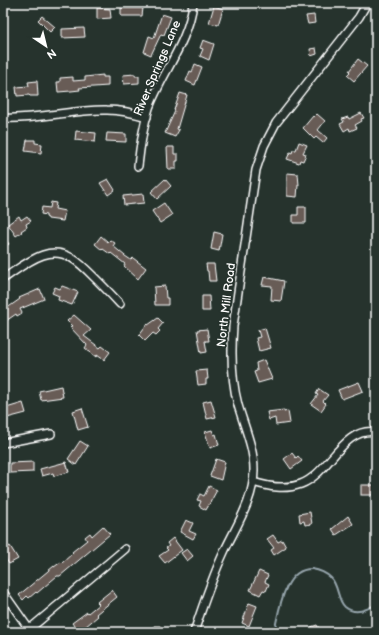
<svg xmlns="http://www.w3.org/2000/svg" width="379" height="635" font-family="'Balsamiq Sans',sans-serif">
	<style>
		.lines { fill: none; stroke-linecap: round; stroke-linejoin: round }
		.stream { stroke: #96a5ac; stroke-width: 2 }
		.building { fill: #675b56; stroke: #fff }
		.minor-casing { stroke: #fff; stroke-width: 10 }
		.minor { stroke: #26332d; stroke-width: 7 }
		.labels { text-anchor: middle; stroke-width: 3.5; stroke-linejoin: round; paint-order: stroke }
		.street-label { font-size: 12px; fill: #fff; stroke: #26332d }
	</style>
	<rect width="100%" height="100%" fill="#26332d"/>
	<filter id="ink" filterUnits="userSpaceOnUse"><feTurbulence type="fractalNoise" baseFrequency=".025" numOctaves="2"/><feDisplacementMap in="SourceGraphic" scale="8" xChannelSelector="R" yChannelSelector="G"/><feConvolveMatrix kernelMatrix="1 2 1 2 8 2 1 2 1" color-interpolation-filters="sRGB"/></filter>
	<g filter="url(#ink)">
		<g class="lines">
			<!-- stream -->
			<path class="stream" d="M 274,632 C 279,613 283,568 312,569 C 319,570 325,572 331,578 C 339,586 337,600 345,607 C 355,615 367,610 376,604"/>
		</g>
		<!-- building -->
		<g class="building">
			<polygon points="214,6 223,9 218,25 209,23"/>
			<polygon points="97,8 110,9 111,18 97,19"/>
			<polygon points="121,8 143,8 142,16 121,16"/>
			<polygon points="162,14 171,17 164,35 161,34 151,55 144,52 149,36 154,38"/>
			<polygon points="314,15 315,23 308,24 306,16"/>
			<polygon points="42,16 55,27 50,32 38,20"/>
			<polygon points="84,28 85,37 62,38 62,29"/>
			<polygon points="203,40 214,44 209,60 200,56 203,49 200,48"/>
			<polygon points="316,48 317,54 311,56 310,49"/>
			<polygon points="358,59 367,66 354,81 347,75 350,72 349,71"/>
			<polygon points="195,64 202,67 195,85 186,81 190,71 192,72"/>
			<polygon points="135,74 135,76 139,76 139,83 124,84 123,75"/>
			<polygon points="103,75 103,77 108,77 108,86 79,88 80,90 71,91 58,92 57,82 60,82 60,78 73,77 73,81 85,80 85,77"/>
			<polygon points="37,81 38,96 30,96 29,95 17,96 16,87 29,86 28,82"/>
			<polygon points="180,93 187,95 177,129 179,130 175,137 165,133 175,111 174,110"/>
			<polygon points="361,113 364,118 361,119 362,121 355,125 357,128 350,131 349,128 344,131 340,124 344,122 342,119 348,117 349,119"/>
			<polygon points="317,114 325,121 318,130 327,138 323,143 316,137 314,139 303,128 313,116 314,117"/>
			<polygon points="76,131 96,133 95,142 75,140"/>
			<polygon points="107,133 126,134 126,142 106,141"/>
			<polygon points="27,140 35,140 35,143 42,144 41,153 25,151"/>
			<polygon points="299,142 307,145 303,153 306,154 303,161 300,160 299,163 287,159 290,152 292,153 293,150 296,150"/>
			<polygon points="167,147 174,147 174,154 178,154 178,161 176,161 176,169 168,169"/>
			<polygon points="287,173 298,174 299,185 298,185 297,197 287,196"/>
			<polygon points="108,179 115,190 108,195 100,183"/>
			<polygon points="165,179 171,186 157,199 151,192"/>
			<polygon points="143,194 144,203 124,205 123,196"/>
			<polygon points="51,202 56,203 55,209 65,211 63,221 48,219 48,218 46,217 46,215 41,214 42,207 50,208"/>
			<polygon points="164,203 172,215 160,223 152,211"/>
			<polygon points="298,207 306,207 306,223 293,223 293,215 298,215"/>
			<polygon points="19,216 21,220 27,216 31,221 26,224 27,227 21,231 22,232 16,236 8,224"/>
			<polygon points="214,232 222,234 219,251 211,249"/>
			<polygon points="3,236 9,244 3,248"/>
			<polygon points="101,236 108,242 110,240 115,243 113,246 125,256 131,260 133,258 146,268 138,279 124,266 125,264 111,253 110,254 103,249 102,250 95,244"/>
			<polygon points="206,264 214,264 216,281 209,281 208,271 207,271"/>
			<polygon points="264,277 284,281 281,301 271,300 272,286 262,285"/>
			<polygon points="62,286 78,292 72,305 58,300 59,296 52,293 55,287 60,289"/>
			<polygon points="165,286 166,298 168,298 168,305 155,305 154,287"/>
			<polygon points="40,289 44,299 20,309 22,313 17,316 16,314 3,323 3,311 20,299 19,298"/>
			<polygon points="202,296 209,296 210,311 202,311"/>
			<polygon points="74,315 91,330 84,336 100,348 102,346 110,352 104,360 97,355 96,357 85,348 87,345 70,327 72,326 67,321"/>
			<polygon points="158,318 163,323 158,329 160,331 156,335 153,333 145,341 139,335 147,324 148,325"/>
			<polygon points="265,328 271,348 259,351 256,338 260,337 258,330"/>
			<polygon points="207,329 209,341 205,341 207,352 201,353 197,330"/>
			<polygon points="264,360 272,379 258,383 254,372 257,371 256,363"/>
			<polygon points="207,370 208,379 206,379 206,384 198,385 196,371"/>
			<polygon points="359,382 363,391 342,399 338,390"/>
			<polygon points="61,386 63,397 41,400 39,391"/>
			<polygon points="319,389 328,395 323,401 326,404 321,411 311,404 318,395 316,394"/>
			<polygon points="211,400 216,417 207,419 203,402"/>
			<polygon points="23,403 26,413 3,419 3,409"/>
			<polygon points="82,408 88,427 78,430 73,411"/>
			<polygon points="284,410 284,412 288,411 290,423 276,425 275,418 269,420 267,412"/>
			<polygon points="212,430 214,435 216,434 219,445 210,448 205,432"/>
			<polygon points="80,441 88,446 76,465 68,459"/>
			<polygon points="292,453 296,458 298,456 302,461 291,469 284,459"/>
			<polygon points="216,459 225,462 221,480 210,476"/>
			<polygon points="33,462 33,472 10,473 10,463"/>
			<polygon points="66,462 69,472 54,476 53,473 42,476 40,469"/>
			<rect x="361" y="485" width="14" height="10"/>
			<polygon points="209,486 217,490 206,510 199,506 201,501 197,500 200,494 204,496"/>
			<polygon points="310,512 312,524 305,525 304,521 300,522 299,514"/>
			<polygon points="348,516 353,524 336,535 332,529"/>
			<polygon points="186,520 193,523 189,531 196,534 193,539 180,532"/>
			<polygon points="103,526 110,534 60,576 57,576 37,593 36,592 29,598 27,596 23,600 19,595 54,566 54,567 61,562 62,563 73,553 72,552 87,540 85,537 90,533 92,536"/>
			<polygon points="273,535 278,542 282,540 286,547 274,555 271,550 274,548 267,539"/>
			<polygon points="173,538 182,550 165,563 159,556 168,550 166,548 169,546 167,543"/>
			<polygon points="3,539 8,547 10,546 18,559 9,564 4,556 5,555 3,551"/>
			<polygon points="187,549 193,556 187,561 181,553"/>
			<polygon points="259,571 268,575 265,582 269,584 266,591 263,590 260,595 250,590"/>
			<polygon points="112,590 117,597 96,614 98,616 79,632 69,632 75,627 72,623 87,612 88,613 99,604 97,602"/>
			<polygon points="249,603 257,606 249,626 242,623"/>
			<polygon points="317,625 321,632 313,632 311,627"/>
			<polygon points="154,626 160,626 162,628 160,632 149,632"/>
		</g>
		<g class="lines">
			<defs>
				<g id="minor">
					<path d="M 3,118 C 39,120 73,109 107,110 C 121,110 134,113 147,117"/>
					<path d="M 138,166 C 140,147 143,127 149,108 C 162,73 189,41 193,3"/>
					<path d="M 3,279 C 15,271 28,260 43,255 C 66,247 81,264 96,279 C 104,287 112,295 120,304"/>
					<polyline points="3,443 51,434"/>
					<path d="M 253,482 C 269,487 285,490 301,484 C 329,474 343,426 376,432"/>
					<polyline points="3,592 29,629"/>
					<polyline points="26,632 125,549"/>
					<path d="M 194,632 C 203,605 212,578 224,552 C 236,526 254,500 254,470 C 254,448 244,426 238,405 C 231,379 231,353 233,326 L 256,170 L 264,146 L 276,123 L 359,17 L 367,3"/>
				</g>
			</defs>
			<!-- minor casing -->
			<use href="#minor" class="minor-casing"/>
			<!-- minor -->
			<use href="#minor" class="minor"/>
		</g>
	</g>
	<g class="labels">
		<!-- street labels -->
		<g class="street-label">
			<text transform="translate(157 68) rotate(-67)" y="4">River Springs Lane</text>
			<text transform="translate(226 305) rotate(-83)" y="4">North Mill Road</text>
		</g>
	</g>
	<!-- margin -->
	<rect width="379" height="635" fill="none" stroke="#26332d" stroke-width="16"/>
	<rect x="8" y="8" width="363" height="619" fill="none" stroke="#fff" stroke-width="1.5" filter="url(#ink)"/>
	<!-- north arrow -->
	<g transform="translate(46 46) rotate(145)" stroke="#26332d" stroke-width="3" paint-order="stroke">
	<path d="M0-3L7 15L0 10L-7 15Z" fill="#ffffff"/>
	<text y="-6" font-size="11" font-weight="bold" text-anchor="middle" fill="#ffffff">N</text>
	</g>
</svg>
